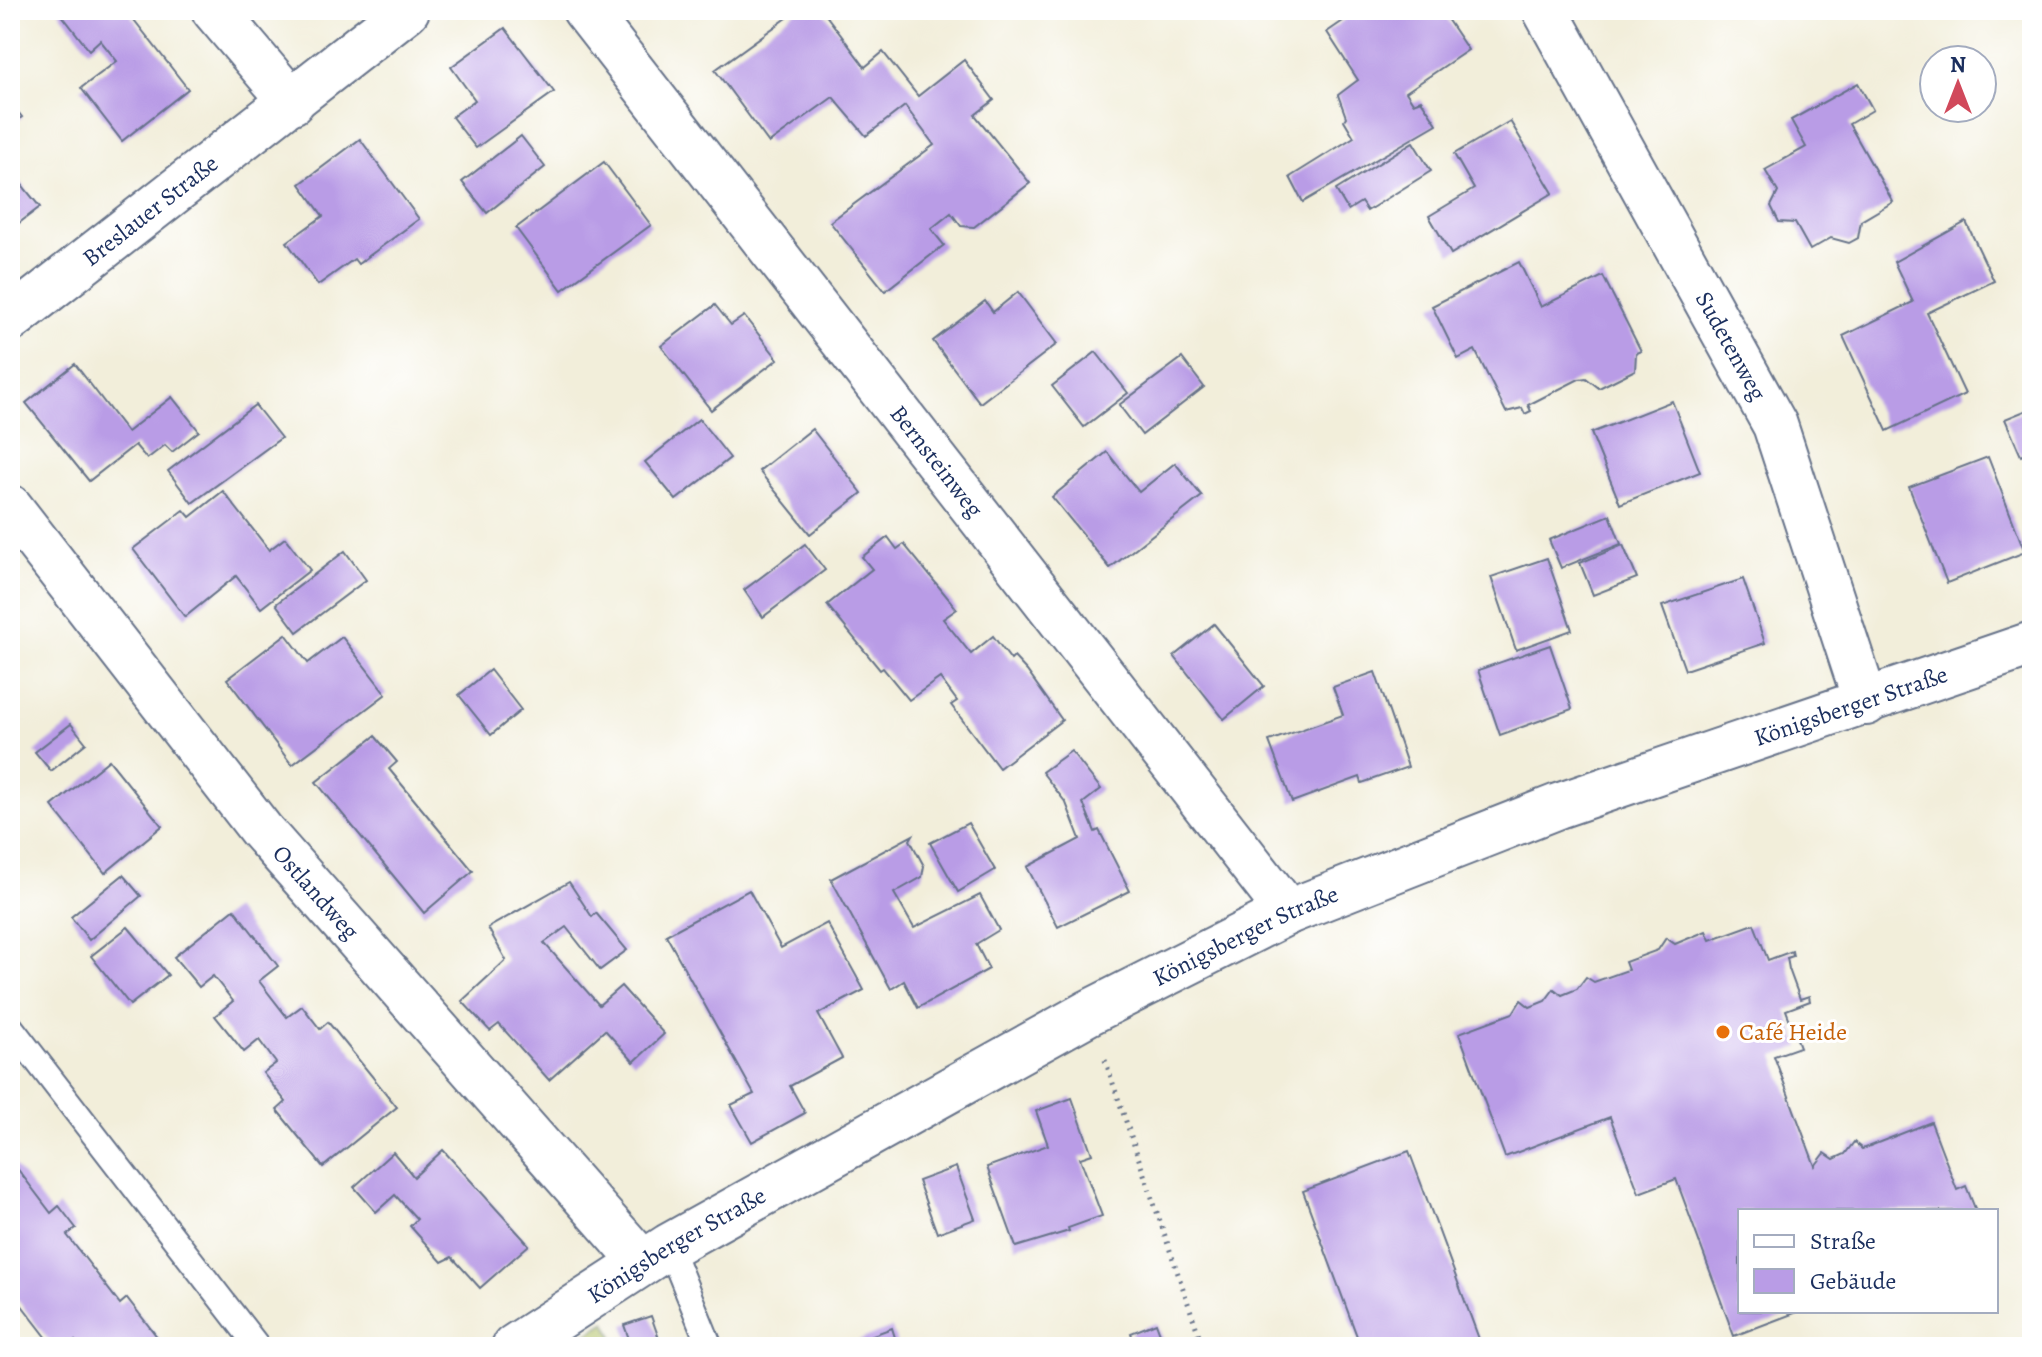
<svg xmlns="http://www.w3.org/2000/svg" width="2042" height="1357" font-family="Alegreya,serif">
	<style>
		.green { fill: #b0c063; stroke: #667860; stroke-width: 2 }
		.building { fill: #b99ce6 }
		.lines { fill: none; stroke-linecap: round; stroke-linejoin: round }
		.lane-casing { stroke: #667289; stroke-width: 28 }
		.street-casing { stroke: #667289; stroke-width: 48 }
		.path { stroke: #667289; stroke-width: 5; stroke-dasharray: 2 6; stroke-linecap: butt }
		.lane { stroke: #fff; stroke-width: 24 }
		.street { stroke: #fff; stroke-width: 44 }
		.food-dot { fill: #e8710a; stroke: #fff; stroke-width: 3 }
		.labels { text-anchor: middle; stroke-width: 6; stroke-linejoin: round; paint-order: stroke }
		.street-label { font-size: 24px; fill: #1b2f5e; stroke: #fff }
		.food-label { font-size: 24px; fill: #c56008; stroke: #fff; text-anchor: start }
	</style>
	<rect width="100%" height="100%" fill="#fff"/>
	<filter id="ink" filterUnits="userSpaceOnUse"><feTurbulence type="fractalNoise" baseFrequency=".0125" numOctaves="2"/><feDisplacementMap in="SourceGraphic" scale="16" xChannelSelector="R" yChannelSelector="G"/><feConvolveMatrix kernelMatrix="1 2 1 2 8 2 1 2 1" color-interpolation-filters="sRGB"/></filter>
	<filter id="wash" filterUnits="userSpaceOnUse"><feTurbulence type="fractalNoise" baseFrequency=".006" numOctaves="4" result="noise"/><feDisplacementMap in="SourceGraphic" scale="32" xChannelSelector="R" yChannelSelector="G"/><feGaussianBlur stdDeviation="1.8" result="paint"/><feColorMatrix in="noise" values="0 0 0 0 0 0 0 0 0 0 0 0 0 0 0 0 0 1.4 0 .05"/><feComposite in="paint" operator="in"/></filter>
	<g filter="url(#wash)">
		<rect width="100%" height="100%" fill="#f2eeda"/>
		<!-- green -->
		<polygon class="green" points="606,1322 618,1347 566,1347"/>
		<g id="blocks">
			<!-- building -->
			<g class="building">
				<polygon points="58,10 133,10 135,13 131,16 188,89 122,141 81,88 117,61 100,40 89,50"/>
				<polygon points="798,10 822,10 865,67 883,52 918,96 964,60 994,100 975,115 1030,183 974,227 961,226 951,213 931,229 944,245 885,291 830,222 934,145 905,106 866,136 833,97 769,143 715,70"/>
				<polygon points="1369,10 1441,10 1468,50 1406,92 1413,103 1421,100 1437,124 1303,202 1290,177 1354,137 1344,120 1346,117 1338,95 1358,80 1327,32 1356,12 1359,16"/>
				<polygon points="505,28 554,92 476,148 452,117 475,100 451,67"/>
				<polygon points="1858,83 1873,110 1849,124 1893,202 1861,221 1858,238 1849,243 1831,238 1810,250 1795,223 1779,222 1771,206 1778,192 1765,170 1806,147 1791,120"/>
				<polygon points="10,102 22,117 10,126"/>
				<polygon points="1510,121 1553,193 1451,254 1429,216 1474,189 1454,154"/>
				<polygon points="521,136 545,167 487,213 462,182"/>
				<polygon points="360,139 419,219 358,264 354,259 318,285 287,242 323,216 300,184"/>
				<polygon points="1413,142 1431,171 1367,211 1361,202 1348,210 1336,190"/>
				<polygon points="604,162 651,225 562,290 516,228"/>
				<polygon points="10,170 40,207 10,230"/>
				<polygon points="1966,222 1994,281 1927,313 1965,394 1887,431 1843,336 1913,302 1894,262"/>
				<polygon points="1519,262 1541,307 1603,276 1641,351 1636,353 1635,370 1599,388 1586,378 1579,379 1528,405 1531,411 1525,414 1522,408 1506,412 1475,350 1458,359 1432,306"/>
				<polygon points="1018,292 1057,344 980,403 933,341 985,301 993,312"/>
				<polygon points="715,305 731,325 744,316 778,359 711,410 661,346"/>
				<polygon points="1096,352 1128,393 1084,427 1052,386"/>
				<polygon points="1182,358 1204,387 1142,435 1119,405"/>
				<polygon points="75,364 127,432 172,397 199,431 172,452 165,445 147,459 135,445 89,481 26,403"/>
				<polygon points="1672,401 1700,472 1620,504 1591,433"/>
				<polygon points="255,405 281,438 192,503 168,471"/>
				<polygon points="2032,408 2032,451 2021,456 2005,419"/>
				<polygon points="699,419 730,458 676,500 645,462"/>
				<polygon points="812,429 862,493 810,534 759,471"/>
				<polygon points="1107,452 1139,492 1175,463 1202,496 1110,568 1052,497"/>
				<polygon points="1988,457 2025,552 1947,583 1909,487"/>
				<polygon points="223,491 269,550 285,538 310,570 261,608 236,576 185,617 133,549 184,510 190,517"/>
				<polygon points="1610,515 1621,544 1561,568 1549,540"/>
				<polygon points="888,537 897,549 904,544 957,609 943,619 971,654 993,636 1011,660 1014,657 1027,671 1062,720 999,768 951,705 957,701 940,678 909,700 883,668 880,670 827,605 872,569 862,557"/>
				<polygon points="805,544 825,570 763,617 744,590"/>
				<polygon points="1623,545 1637,578 1593,595 1580,563"/>
				<polygon points="345,551 366,580 297,632 276,604"/>
				<polygon points="1547,558 1572,630 1516,650 1491,577"/>
				<polygon points="1743,579 1765,643 1685,670 1662,606"/>
				<polygon points="1214,624 1264,686 1224,719 1174,656"/>
				<polygon points="286,634 308,663 342,637 386,694 292,765 227,679"/>
				<polygon points="1550,645 1572,709 1500,735 1478,670"/>
				<polygon points="490,670 521,710 491,735 459,695"/>
				<polygon points="1375,672 1408,767 1362,783 1360,777 1292,802 1269,741 1343,715 1333,687"/>
				<polygon points="71,724 86,743 51,771 35,752"/>
				<polygon points="375,736 397,762 389,769 473,871 424,913 316,782"/>
				<polygon points="1071,751 1101,789 1083,803 1095,832 1099,830 1130,891 1058,927 1027,867 1080,839 1066,803 1042,772"/>
				<polygon points="109,760 162,826 105,873 52,806"/>
				<polygon points="968,823 995,870 958,892 930,843"/>
				<polygon points="913,835 910,840 924,866 922,877 894,893 914,928 980,895 999,930 976,944 989,969 918,1008 904,981 891,989 831,879"/>
				<polygon points="123,875 141,896 89,940 71,917"/>
				<polygon points="569,882 592,917 596,913 627,950 600,970 566,927 544,943 599,1005 621,986 664,1034 634,1062 605,1030 549,1080 499,1024 490,1031 462,1001 506,960 488,928"/>
				<polygon points="749,890 781,948 827,923 864,990 818,1014 842,1058 790,1086 805,1113 752,1142 731,1105 754,1094 666,935"/>
				<polygon points="234,909 278,966 259,981 287,1017 302,1006 320,1029 328,1022 397,1107 323,1167 277,1110 286,1102 263,1073 276,1063 259,1040 244,1052 215,1016 233,1001 213,976 199,987 174,957"/>
				<polygon points="1754,924 1768,960 1792,951 1793,956 1787,958 1789,969 1800,999 1809,996 1810,1001 1786,1010 1800,1047 1774,1056 1815,1166 1825,1153 1834,1159 1845,1154 1854,1142 1862,1149 1931,1122 1957,1190 1966,1186 1976,1211 1740,1211 1740,1311 1800,1311 1734,1336 1676,1179 1639,1193 1610,1117 1505,1157 1459,1033 1513,1013 1521,1000 1530,1007 1545,1001 1554,989 1562,995 1577,989 1586,977 1594,982 1628,970 1625,962 1658,950 1666,938 1675,944 1706,931 1710,940"/>
				<polygon points="128,927 168,975 130,1005 91,956"/>
				<polygon points="1072,1098 1092,1154 1080,1158 1102,1216 1068,1228 1069,1231 1016,1247 987,1167 1048,1145 1036,1111"/>
				<polygon points="443,1150 529,1245 480,1288 452,1257 442,1262 410,1226 417,1219 395,1195 376,1212 354,1187 393,1152 414,1177"/>
				<polygon points="1409,1151 1482,1347 1361,1347 1303,1191"/>
				<polygon points="10,1159 51,1213 59,1206 76,1228 67,1235 120,1304 127,1298 165,1347 80,1347 75,1341 68,1347 54,1347 10,1290"/>
				<polygon points="956,1167 975,1219 937,1233 918,1181"/>
				<polygon points="651,1316 662,1347 632,1347 624,1325"/>
				<polygon points="1156,1323 1165,1347 1136,1347 1131,1333"/>
				<polygon points="892,1328 898,1347 840,1347"/>
			</g>
		</g>
	</g>
	<g filter="url(#ink)">
		<use href="#blocks" fill-opacity="0" stroke="#667289" stroke-width="2"/>
		<g class="lines">
			<defs>
				<g id="lane">
					<polyline points="10,1026 258,1347"/>
					<polyline points="669,1246 710,1347"/>
				</g>
				<g id="street">
					<polyline points="214,10 292,102"/>
					<path id="s1" d="M 585,10 L 1288,912"/>
					<path id="s2" d="M 1545,10 L 1775,425 L 1866,703"/>
					<path id="s3" d="M 10,320 L 407,10"/>
					<path id="s4" d="M 10,507 L 261,830 L 642,1262"/>
					<path id="s5" d="M 514,1347 L 669,1246 L 1088,1013 L 1288,912 L 1558,806 L 2032,644"/>
				</g>
			</defs>
			<!-- lane casing -->
			<use href="#lane" class="lane-casing"/>
			<!-- street casing -->
			<use href="#street" class="street-casing"/>
			<!-- path -->
			<polyline class="path" points="1105,1060 1203,1347"/>
			<!-- lane -->
			<use href="#lane" class="lane"/>
			<!-- street -->
			<use href="#street" class="street"/>
		</g>
	</g>
	<!-- markers -->
	<circle class="food-dot" cx="1723" cy="1032" r="8"/>
	<g class="labels">
		<!-- street labels -->
		<g class="street-label">
			<text dy="8" stroke="none"><textPath href="#s3" startOffset="178">Breslauer Straße</textPath></text>
			<text dy="8" stroke="none"><textPath href="#s2" startOffset="384">Sudetenweg</textPath></text>
			<text dy="8" stroke="none"><textPath href="#s1" startOffset="572">Bernsteinweg</textPath></text>
			<text dy="8" stroke="none"><textPath href="#s5" startOffset="1488">Königsberger Straße</textPath></text>
			<text dy="8" stroke="none"><textPath href="#s4" startOffset="492">Ostlandweg</textPath></text>
			<text dy="8" stroke="none"><textPath href="#s5" startOffset="840">Königsberger Straße</textPath></text>
			<text dy="8" stroke="none"><textPath href="#s5" startOffset="192">Königsberger Straße</textPath></text>
		</g>
		<!-- food labels -->
		<g class="food-label">
			<text x="1739" y="1040">Café Heide</text>
		</g>
	</g>
	<!-- margin -->
	<rect width="2042" height="1357" fill="none" stroke="#fff" stroke-width="40"/>
	<!-- legend -->
	<rect x="1738" y="1209" width="260" height="104" fill="#ffffff" stroke="#a4acbf" stroke-width="2"/>
	<rect x="1754" y="1235" width="40" height="12" fill="#ffffff" stroke="#a4acbf" stroke-width="2"/>
	<text x="1810" y="1249" font-size="24" fill="#1b2f5e">Straße</text>
	<rect x="1754" y="1269" width="40" height="24" fill="#b99ce6" stroke="#a4acbf" stroke-width="2"/>
	<text x="1810" y="1289" font-size="24" fill="#1b2f5e">Gebäude</text>
	<!-- north arrow -->
	<g transform="translate(1958 84)"><circle r="38" fill="#ffffff" stroke="#a4acbf" stroke-width="2"/>
	<path d="M0-6L14 30L0 20L-14 30Z" fill="#d1495b"/>
	<text y="-12" font-size="22" font-weight="bold" text-anchor="middle" fill="#1b2f5e">N</text>
	</g>
</svg>
